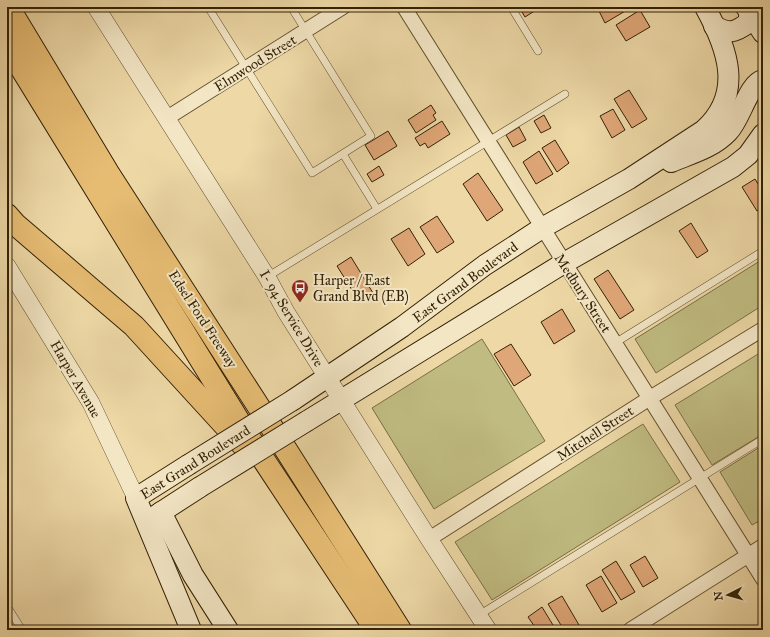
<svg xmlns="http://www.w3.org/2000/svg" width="770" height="637" font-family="'IM FELL Great Primer',serif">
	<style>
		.green { fill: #c0bc81; stroke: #7a6e44 }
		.building { fill: #dfa677; stroke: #332106 }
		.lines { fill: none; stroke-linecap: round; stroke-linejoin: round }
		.service-casing { stroke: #624f2e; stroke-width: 8 }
		.minor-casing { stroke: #624f2e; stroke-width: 16 }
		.tertiary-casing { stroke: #624f2e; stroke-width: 18 }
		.secondary-casing { stroke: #332106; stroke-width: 22 }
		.motorway-casing { stroke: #332106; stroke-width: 24 }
		.service { stroke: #f3e6c5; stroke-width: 7 }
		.minor { stroke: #f3e6c5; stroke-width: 14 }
		.tertiary { stroke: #f3e6c5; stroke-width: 17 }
		.secondary { stroke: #f3e6c5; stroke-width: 20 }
		.motorway { stroke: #e6bc73; stroke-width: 22 }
		.secondary-bridge-casing { stroke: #332106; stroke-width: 22; stroke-linecap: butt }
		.secondary-bridge { stroke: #f3e6c5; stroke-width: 20 }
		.labels { text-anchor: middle; stroke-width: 4; stroke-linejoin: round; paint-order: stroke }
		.street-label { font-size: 14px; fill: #332106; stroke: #f3e6c5 }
		.poi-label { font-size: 14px; fill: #332106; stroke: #f3e6c5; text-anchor: start }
	</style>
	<rect width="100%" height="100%" fill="#edd8a6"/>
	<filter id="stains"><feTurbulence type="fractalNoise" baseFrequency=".005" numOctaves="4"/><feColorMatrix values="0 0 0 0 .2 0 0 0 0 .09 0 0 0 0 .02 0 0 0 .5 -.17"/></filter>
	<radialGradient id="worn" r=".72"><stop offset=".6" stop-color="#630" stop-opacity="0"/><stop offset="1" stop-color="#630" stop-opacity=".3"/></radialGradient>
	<!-- green -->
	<g class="green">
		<polygon points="763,259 763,305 656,373 635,339"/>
		<polygon points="482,339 545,441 434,509 372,408"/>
		<polygon points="763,351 763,434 712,465 675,405"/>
		<polygon points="643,424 680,482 492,600 455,542"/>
		<polygon points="763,445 763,519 752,525 720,472"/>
	</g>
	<!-- building -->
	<g class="building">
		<polygon points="519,7 541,7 525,17"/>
		<polygon points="597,7 632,7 605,23"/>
		<polygon points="640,10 650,27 626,41 616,25"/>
		<polygon points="629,90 647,119 632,128 614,99"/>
		<polygon points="431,105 436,113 433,115 436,120 416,133 408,120"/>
		<polygon points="613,109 625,130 612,138 600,116"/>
		<polygon points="544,115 551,128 541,133 534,121"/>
		<polygon points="442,121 450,134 428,148 425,143 420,146 415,138"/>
		<polygon points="519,127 526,140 513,147 506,135"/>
		<polygon points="388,131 397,146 374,160 365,145"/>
		<polygon points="555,140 569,163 557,172 542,148"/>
		<polygon points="539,151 553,174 536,184 523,162"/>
		<polygon points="379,166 384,175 372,182 367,174"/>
		<polygon points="478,173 503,210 487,221 463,184"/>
		<polygon points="755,179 763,192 763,208 757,211 742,187"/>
		<polygon points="437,216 454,242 437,253 420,227"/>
		<polygon points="691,223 708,251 697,258 679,231"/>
		<polygon points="409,228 425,254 408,266 391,239"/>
		<polygon points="351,257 373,293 359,301 337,266"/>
		<polygon points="608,270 634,310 620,319 594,279"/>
		<polygon points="562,309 575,331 554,344 541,322"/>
		<polygon points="511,344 531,375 514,386 494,354"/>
		<polygon points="645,556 658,578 643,587 630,565"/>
		<polygon points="616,561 635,592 621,600 602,570"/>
		<polygon points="601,576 617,603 602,612 586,585"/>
		<polygon points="562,596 579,625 571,630 564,630 548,604"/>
		<polygon points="542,607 556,630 537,630 528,617"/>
	</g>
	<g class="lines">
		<defs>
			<g id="service">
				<polyline points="208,7 312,173 371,136 291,7"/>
				<polyline points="511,7 538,51"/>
				<polyline points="343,154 377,209"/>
				<polyline points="267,277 565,94"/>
				<polyline points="615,343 763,251"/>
				<polyline points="7,606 22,630"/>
				<polyline points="479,615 763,439"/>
			</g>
			<g id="minor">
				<polyline points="404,7 763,579"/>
				<polyline points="167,118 343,7"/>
				<polyline points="429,539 650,398 763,329"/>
				<polyline points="630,630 763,546"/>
			</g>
			<g id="tertiary">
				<polyline points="96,7 267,277 286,312 429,539 488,630"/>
				<polyline points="7,266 91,403 136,498"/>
			</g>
			<g id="secondary">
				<polyline points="746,7 763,33"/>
				<path d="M 714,26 C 730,34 734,33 748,23 L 750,12"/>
				<path d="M 671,162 C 690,154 713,148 728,132 C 741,119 748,84 763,80"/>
				<path d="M 293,400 L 402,327 L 485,265 L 542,228 L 629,179 L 704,130 C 744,94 728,49 705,7"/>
				<polyline points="307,421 564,263 733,167 748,155 763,134"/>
				<polyline points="188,465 136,498 191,630"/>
				<polyline points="161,512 193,575 228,630"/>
				<polyline points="149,520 200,487"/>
			</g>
			<g id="motorway">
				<polyline points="8,7 108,173 264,415 400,630"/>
				<polyline points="7,45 246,433 376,630"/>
				<polyline points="7,215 15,224 134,326 242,444"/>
			</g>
		</defs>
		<!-- service casing -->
		<use href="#service" class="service-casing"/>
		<!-- minor casing -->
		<use href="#minor" class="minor-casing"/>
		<!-- tertiary casing -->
		<use href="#tertiary" class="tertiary-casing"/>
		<!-- secondary casing -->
		<use href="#secondary" class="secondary-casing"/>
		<!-- motorway casing -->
		<use href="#motorway" class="motorway-casing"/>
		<!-- service -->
		<use href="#service" class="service"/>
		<!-- minor -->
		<use href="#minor" class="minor"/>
		<!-- tertiary -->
		<use href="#tertiary" class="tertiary"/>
		<!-- secondary -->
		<use href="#secondary" class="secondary"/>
		<!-- motorway -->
		<use href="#motorway" class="motorway"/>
		<defs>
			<g id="secondary-bridge">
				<polyline points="188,465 293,400"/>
				<polyline points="200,487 307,421"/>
			</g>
		</defs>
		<!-- secondary-bridge casing -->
		<use href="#secondary-bridge" class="secondary-bridge-casing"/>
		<!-- secondary-bridge -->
		<use href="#secondary-bridge" class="secondary-bridge"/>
	</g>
	<!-- icons -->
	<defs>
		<symbol id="bus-pin" viewBox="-11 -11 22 30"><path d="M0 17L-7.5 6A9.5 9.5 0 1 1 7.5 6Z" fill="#8f2418" stroke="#f3e6c5"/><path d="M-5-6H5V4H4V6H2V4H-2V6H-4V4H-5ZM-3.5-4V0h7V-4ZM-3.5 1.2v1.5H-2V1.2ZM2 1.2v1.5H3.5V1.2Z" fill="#fff"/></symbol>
	</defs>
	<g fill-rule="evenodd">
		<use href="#bus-pin" x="290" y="278" width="20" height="27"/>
	</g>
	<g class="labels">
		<!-- street labels -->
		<g class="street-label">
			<text transform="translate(255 63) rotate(-32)" y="5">Elmwood Street</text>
			<text transform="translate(465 282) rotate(-36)" y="5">East Grand Boulevard</text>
			<text transform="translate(583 293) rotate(57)" y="5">Medbury Street</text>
			<text transform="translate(292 318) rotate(59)" y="5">I- 94 Service Drive</text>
			<text transform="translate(203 319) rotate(57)" y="5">Edsel Ford Freeway</text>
			<text transform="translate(76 379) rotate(60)" y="5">Harper Avenue</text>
			<text transform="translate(595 433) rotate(-33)" y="5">Mitchell Street</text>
			<text transform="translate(195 462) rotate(-32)" y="5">East Grand Boulevard</text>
		</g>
		<!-- poi labels -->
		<g class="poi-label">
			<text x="313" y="285">Harper / East<tspan x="313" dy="16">Grand Blvd (EB)</tspan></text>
		</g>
	</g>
	<!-- margin -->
	<rect width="770" height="637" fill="none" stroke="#edd8a6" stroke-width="24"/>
	<rect x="8" y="8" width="754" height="621" fill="none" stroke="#332106" stroke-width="2"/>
	<rect x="12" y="12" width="746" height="613" fill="none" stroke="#332106"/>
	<!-- north arrow -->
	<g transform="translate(728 595) rotate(264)" stroke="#f3e6c5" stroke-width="3" paint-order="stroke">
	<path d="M0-3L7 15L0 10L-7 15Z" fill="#332106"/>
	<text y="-6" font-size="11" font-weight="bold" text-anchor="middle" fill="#332106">N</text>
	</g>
	<rect width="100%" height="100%" filter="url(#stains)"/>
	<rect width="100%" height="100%" fill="url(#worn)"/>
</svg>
